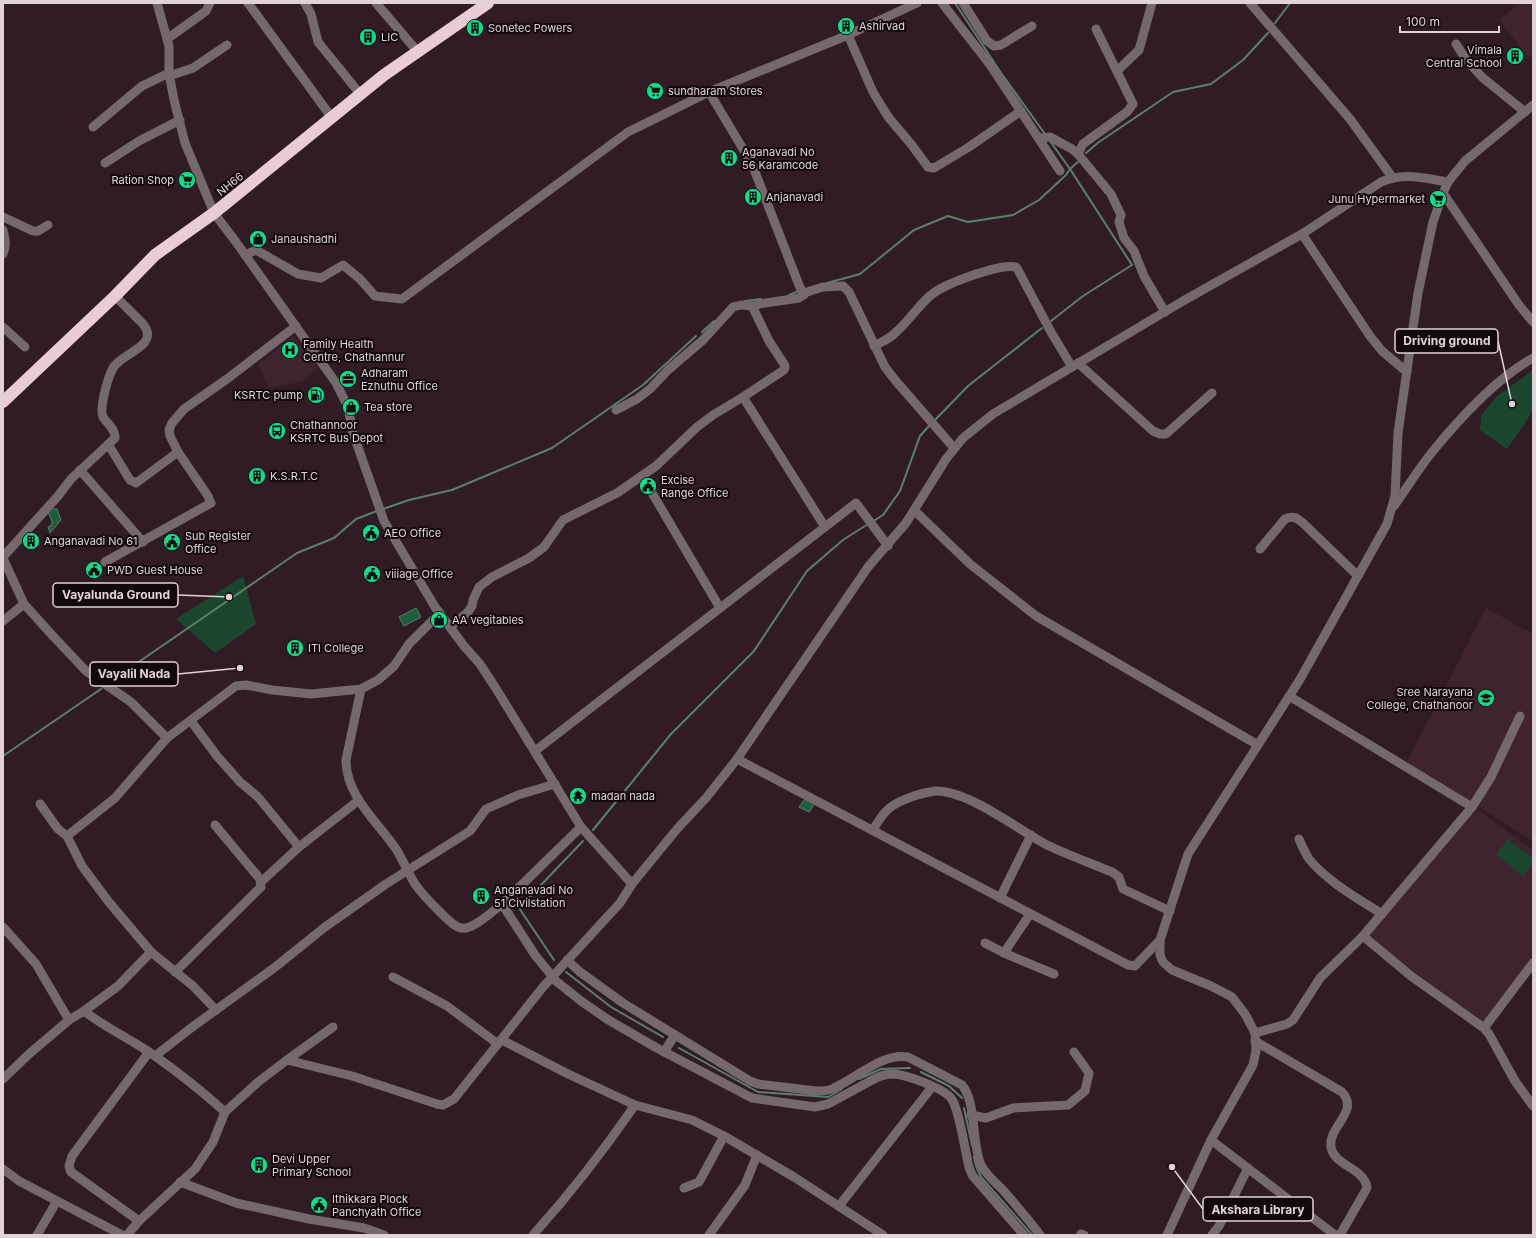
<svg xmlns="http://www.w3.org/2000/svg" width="1536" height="1238" font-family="Inter,sans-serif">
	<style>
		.built { fill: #3f242f }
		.green { fill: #1a462f }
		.water { fill: #205d3e; stroke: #5a806c }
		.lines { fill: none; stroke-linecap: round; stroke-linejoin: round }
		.stream { stroke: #5a806c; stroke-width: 2 }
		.minor { stroke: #75696e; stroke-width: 9 }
		.highway { stroke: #eaccd8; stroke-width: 12 }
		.labels { text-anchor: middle; stroke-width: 4; stroke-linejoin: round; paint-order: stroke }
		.poi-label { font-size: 11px; fill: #e1d2d8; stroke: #13090d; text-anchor: start }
		.street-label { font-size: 11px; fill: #e1d2d8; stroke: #13090d }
		.leader { fill: none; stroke: #e1d2d8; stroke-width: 1.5 }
		.callout-dot { fill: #e1d2d8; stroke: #13090d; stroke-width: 1.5 }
		.callout { fill: #13090d; stroke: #e1d2d8; stroke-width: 1.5 }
		.callout-label { font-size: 12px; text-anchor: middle; font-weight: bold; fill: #e1d2d8 }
	</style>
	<rect width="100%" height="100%" fill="#311c25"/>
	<!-- built -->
	<g class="built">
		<polygon points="1520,3 1533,3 1533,55 1529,58 1499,20"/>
		<polygon points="293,336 318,368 300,382 269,388 258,365"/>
		<polygon points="1486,608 1533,634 1533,841 1407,762"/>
		<polygon points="1476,809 1533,850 1533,960 1484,1024 1367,936"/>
	</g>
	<!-- green -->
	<g class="green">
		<polygon points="1533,370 1533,411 1507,449 1480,430 1481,416 1496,397"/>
		<polygon points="243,576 256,624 215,653 176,619"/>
		<polygon points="1508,839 1533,858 1533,863 1523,876 1496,855"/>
	</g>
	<!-- water -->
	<g class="water">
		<polygon points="51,509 57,509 61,520 50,533 48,527 52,525 52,521 47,510"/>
		<polygon points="416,608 421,617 404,626 399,617"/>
		<polygon points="805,799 815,803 809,812 799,807"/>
	</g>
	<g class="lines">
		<!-- stream -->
		<g class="stream">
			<polyline points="955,3 1001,73 1045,134"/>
			<polyline points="1275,23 1290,3"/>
			<polyline points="1086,153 1099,142 1173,92 1211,84 1243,60 1268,33"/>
			<polyline points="827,283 860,274 914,230 948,216 968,222 1013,215 1039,200 1066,175 1070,169 1050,141"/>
			<polyline points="789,295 799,291"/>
			<polyline points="745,301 761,299"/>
			<polyline points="1051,321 1083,296 1132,265 1070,169 1079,161"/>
			<polyline points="702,332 714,321"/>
			<polyline points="934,421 968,386 1042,328"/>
			<polyline points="383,509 409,500 452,490 552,448 643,385 696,336"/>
			<polyline points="872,522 883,515 900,491 920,436 929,426"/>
			<polyline points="111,681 297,553 334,538 356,519 377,511"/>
			<polyline points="3,756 101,689"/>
			<polyline points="593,830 671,734 754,651 807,571 843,540 868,524"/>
			<polyline points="554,960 519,908 583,841"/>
			<polyline points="566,972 611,1007 663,1037"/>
			<polyline points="679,1048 758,1092 828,1097 842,1089"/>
			<polyline points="921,1072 949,1086 962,1098"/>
			<polyline points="859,1079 881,1069 910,1068"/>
			<polyline points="964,1108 972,1145"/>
			<polyline points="974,1157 976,1166 981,1177 1032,1235"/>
		</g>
		<!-- minor -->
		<g class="minor">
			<polyline points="248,3 332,118"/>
			<polyline points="305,3 311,14 318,42 361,95"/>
			<polyline points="376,3 418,52"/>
			<polyline points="942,3 991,66 1060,171"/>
			<polyline points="963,3 987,41 994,46 1001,45 1032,26"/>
			<polyline points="1250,3 1350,119 1392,177"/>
			<polyline points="1096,29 1133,104 1127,112 1083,144 1078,154 1111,194 1121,215 1119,222 1124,238 1134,251 1144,276 1165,312"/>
			<polyline points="848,35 873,92 882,107 889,118 911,144 928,167 934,168 969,147 1021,111"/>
			<polyline points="167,39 206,11 210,3"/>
			<polyline points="1456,44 1467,61 1483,78 1525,112"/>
			<polyline points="1117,71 1139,50 1152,3"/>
			<polyline points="169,76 193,68 227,45"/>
			<polyline points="93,127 142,86 169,73"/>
			<polyline points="1039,138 1050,137 1072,149 1078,154"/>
			<polyline points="105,163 139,141 180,120"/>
			<polyline points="1443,193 1519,305 1533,322"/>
			<polyline points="3,217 33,231 38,231 48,225"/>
			<path d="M 3,230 C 5,239 7,245 3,254"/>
			<polyline points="1302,234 1370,336 1382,351 1407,372"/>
			<polyline points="245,255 256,250 298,274 321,278 343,265 360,279 375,296 402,299 628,132 709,92 848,35 917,3"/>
			<polyline points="804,293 823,287 843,286 849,292 885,367 895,380 954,448"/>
			<polyline points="3,327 25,347"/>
			<path d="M 874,346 C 881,342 890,339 895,333 C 908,322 917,307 931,295 C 944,284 1000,263 1016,267 L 1018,270 L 1051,332 L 1072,367"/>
			<polyline points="1078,363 1153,431 1160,434 1166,434 1212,393"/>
			<polyline points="743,397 825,527"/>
			<polyline points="616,410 637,399 650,389 668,370 703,340 733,307 741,305 755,306"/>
			<polyline points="108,444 130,480 136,483 178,452"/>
			<polyline points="80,470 143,542"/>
			<polyline points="642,476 720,608"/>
			<path d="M 1394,506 C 1407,488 1419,468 1433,451 C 1460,418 1495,379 1533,358"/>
			<polyline points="915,511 970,564 1036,616 1258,745"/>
			<path d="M 1260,549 L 1285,519 C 1293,515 1297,518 1303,523 L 1358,576"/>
			<path d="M 3,557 L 58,496 L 71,479 L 115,438 C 116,430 107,423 103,417 C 99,408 108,377 113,368 C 121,353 161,346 143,324 L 115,296"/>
			<polyline points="3,558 24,604 52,635 86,671 131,702 167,738"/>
			<polyline points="105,562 211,503 208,496 178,452 170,436 169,430 172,423 184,409 227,379 296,326"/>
			<polyline points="3,621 24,604"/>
			<polyline points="450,627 468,612 472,606 473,600 479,587 492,577 529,558 544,547 563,520 617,493 656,466 697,427 713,415 743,397 784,370 785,367 784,364 769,341 753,308 759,304 799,298 804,295 799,285 752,164 709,92"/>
			<path d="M 361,689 L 346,760 C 346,796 377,821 396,849 C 403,860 408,873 415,884 C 424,897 435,907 446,918 C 451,922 455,927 461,928 C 472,931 494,910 502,904 L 581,827"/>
			<polyline points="1289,696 1472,807"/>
			<polyline points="191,721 217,756 240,782 258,797 299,847"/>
			<polyline points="535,751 856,503 888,546"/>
			<polyline points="737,759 1128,965 1135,966 1160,940"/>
			<polyline points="40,804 58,829 67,836"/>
			<path d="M 873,830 C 885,809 891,804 914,796 C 920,794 928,792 935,791 C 968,790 1017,829 1047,845 C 1068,855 1090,863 1112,872 L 1119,877 L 1123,889 L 1170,911"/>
			<path d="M 1299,839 C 1302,846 1305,853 1309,859 C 1328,882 1357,898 1382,914"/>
			<polyline points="261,882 299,847 359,800"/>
			<path d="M 632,884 L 677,829 L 706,798 L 737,759 L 868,567 L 906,523 L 946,459 L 963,438 L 993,414 L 1183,301 L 1302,234 L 1381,182 C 1405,172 1423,178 1448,182"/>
			<polyline points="1000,898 1031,835"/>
			<polyline points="502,904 535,955 552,976"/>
			<polyline points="1030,914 1004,953 1054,974"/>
			<polyline points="3,927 36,964 69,1020"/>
			<polyline points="1363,936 1411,976 1484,1028 1489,1034 1515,1081 1533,1106"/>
			<polyline points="985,943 1004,953"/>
			<polyline points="151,952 193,986 216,1010"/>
			<path d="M 567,960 L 580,972 L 623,1003 L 750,1081 L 758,1084 L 816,1091 C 822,1091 829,1091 834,1088 C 857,1078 883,1052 908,1057 L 962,1085 C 977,1103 971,1142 981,1165 C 986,1175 995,1182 1003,1190 C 1016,1205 1028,1219 1040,1235"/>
			<polyline points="175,972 261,887 260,879 215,825"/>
			<polyline points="393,977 447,1006 498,1044"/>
			<path d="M 551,977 L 581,1001 L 607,1019 L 655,1047 L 752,1098 L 815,1107 L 828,1104 L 876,1078 C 882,1075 888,1074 894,1074 C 907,1075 943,1088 951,1098 C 959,1108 965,1151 969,1167 L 972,1175 L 1024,1235"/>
			<path d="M 84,1011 C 106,1028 132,1040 155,1056 C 179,1073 203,1092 225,1112"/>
			<polyline points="1484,1028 1533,963"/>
			<polyline points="1255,1033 1287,1024 1293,1020 1320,978 1363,936 1472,807 1491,777 1520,716"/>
			<polyline points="502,1040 568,1074 635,1105 692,1120 724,1136 794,1177 883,1235"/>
			<path d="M 1255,1041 L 1342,1092 C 1360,1112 1328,1126 1331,1147 C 1334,1166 1365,1168 1367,1188 L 1340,1235"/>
			<polyline points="664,1052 675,1035"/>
			<polyline points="155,1056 191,1028 274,968 325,927 386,884 470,831 486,809 518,795 555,784"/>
			<polyline points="287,1060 333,1027"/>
			<polyline points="3,1079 29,1054 69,1020 84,1011 118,986 151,952 108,901 82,866 67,836 115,798 167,738 236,686 246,685 272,690 311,694 361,689 378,680 394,666 409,644 440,613"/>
			<polyline points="971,1115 986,1118 1013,1108 1068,1105 1085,1091 1089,1073 1074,1052"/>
			<polyline points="1211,1140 1335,1235"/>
			<polyline points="3,1169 19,1181 122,1235"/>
			<polyline points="180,1182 236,1203 309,1219 364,1228 384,1235"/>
			<polyline points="684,1188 699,1182 724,1136"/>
			<polyline points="839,1206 932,1087"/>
			<polyline points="139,1221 71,1172 69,1166 72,1156 149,1052"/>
			<polyline points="1081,1234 1084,1235"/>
			<polyline points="37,1235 57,1201"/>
			<polyline points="127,1235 139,1221 195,1169 213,1142 225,1112 258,1082 287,1060 352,1076 437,1104 443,1105 454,1099 543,987 620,903 632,884 581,827 495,687 480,664 464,646 435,607 384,521 353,433 348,407 336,383 236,242 214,213 185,143 174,100 169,73 169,46 157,3"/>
			<path d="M 533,1235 C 570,1194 604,1150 635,1105"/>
			<polyline points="709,1235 745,1185 757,1155"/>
			<polyline points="1167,1235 1211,1140 1253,1065 1256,1051 1255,1033 1245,1014 1232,997 1211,986 1172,970 1163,962 1160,955 1160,940 1188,854 1299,681 1387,524 1395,496 1398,433 1418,293 1433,222 1443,193 1448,182 1465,161 1533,105"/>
			<polyline points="1212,1235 1219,1226 1248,1168"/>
		</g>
		<!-- highway -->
		<polyline class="highway" points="3,402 115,296 155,255 214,213 384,75 488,3"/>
	</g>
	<!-- icons -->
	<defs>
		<symbol id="building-disc" viewBox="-11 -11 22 22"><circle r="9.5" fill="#16d989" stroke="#13090d"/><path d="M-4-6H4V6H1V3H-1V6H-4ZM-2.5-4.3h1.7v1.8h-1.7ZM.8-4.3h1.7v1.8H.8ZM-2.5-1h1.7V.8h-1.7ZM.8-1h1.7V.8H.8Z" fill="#111"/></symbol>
		<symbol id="supermarket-disc" viewBox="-11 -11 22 22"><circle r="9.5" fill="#16d989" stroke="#13090d"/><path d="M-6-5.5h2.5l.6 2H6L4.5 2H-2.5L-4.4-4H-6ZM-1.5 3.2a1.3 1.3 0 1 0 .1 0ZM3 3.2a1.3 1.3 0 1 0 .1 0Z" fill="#111"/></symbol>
		<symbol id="shop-disc" viewBox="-11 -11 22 22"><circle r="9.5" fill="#16d989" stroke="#13090d"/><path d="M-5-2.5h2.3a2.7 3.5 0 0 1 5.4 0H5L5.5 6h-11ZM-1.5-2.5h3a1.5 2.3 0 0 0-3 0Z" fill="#111"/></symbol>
		<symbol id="hospital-disc" viewBox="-11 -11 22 22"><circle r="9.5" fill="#16d989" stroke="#13090d"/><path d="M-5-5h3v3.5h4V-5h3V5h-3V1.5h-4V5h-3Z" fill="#111"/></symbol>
		<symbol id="office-disc" viewBox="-11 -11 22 22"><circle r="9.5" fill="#16d989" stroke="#13090d"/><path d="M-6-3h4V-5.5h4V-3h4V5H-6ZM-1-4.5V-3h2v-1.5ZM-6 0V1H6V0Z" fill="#111"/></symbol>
		<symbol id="fuel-disc" viewBox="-11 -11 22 22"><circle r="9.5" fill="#16d989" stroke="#13090d"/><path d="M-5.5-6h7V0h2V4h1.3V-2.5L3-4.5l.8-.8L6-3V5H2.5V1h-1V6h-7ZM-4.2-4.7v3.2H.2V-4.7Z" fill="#111"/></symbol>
		<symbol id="bus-disc" viewBox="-11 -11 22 22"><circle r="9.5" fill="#16d989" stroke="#13090d"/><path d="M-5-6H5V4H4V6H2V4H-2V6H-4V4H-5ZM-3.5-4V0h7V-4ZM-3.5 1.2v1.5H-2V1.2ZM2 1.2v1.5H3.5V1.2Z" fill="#111"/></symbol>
		<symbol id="civic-disc" viewBox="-11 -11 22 22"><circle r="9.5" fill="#16d989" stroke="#13090d"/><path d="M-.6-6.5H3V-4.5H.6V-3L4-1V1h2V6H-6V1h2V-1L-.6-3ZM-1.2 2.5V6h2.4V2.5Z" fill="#111"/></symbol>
		<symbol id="university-disc" viewBox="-11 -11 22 22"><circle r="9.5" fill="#16d989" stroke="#13090d"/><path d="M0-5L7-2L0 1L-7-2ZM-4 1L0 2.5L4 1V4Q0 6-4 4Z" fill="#111"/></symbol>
		<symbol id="temple-disc" viewBox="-11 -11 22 22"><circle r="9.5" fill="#16d989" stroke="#13090d"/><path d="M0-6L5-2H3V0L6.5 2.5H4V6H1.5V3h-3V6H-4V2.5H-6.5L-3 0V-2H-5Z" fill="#111"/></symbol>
	</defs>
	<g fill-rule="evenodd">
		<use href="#building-disc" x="836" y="16" width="20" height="20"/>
		<use href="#building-disc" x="465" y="18" width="20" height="20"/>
		<use href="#building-disc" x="358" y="27" width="20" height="20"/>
		<use href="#building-disc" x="1505" y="46" width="20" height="20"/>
		<use href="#supermarket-disc" x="645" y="81" width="20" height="20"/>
		<use href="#building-disc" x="719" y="148" width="20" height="20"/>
		<use href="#supermarket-disc" x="177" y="170" width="20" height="20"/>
		<use href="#building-disc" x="743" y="187" width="20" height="20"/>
		<use href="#supermarket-disc" x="1428" y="189" width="20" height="20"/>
		<use href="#shop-disc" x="248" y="229" width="20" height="20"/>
		<use href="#hospital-disc" x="280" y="340" width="20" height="20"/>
		<use href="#office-disc" x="338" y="369" width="20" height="20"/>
		<use href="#fuel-disc" x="306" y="385" width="20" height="20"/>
		<use href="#shop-disc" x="341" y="397" width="20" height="20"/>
		<use href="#bus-disc" x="267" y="421" width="20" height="20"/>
		<use href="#building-disc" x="247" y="466" width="20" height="20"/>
		<use href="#civic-disc" x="638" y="476" width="20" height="20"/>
		<use href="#civic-disc" x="361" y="523" width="20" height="20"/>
		<use href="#building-disc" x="21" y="531" width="20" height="20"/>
		<use href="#civic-disc" x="162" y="532" width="20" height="20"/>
		<use href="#civic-disc" x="84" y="560" width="20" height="20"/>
		<use href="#civic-disc" x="362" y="564" width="20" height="20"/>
		<use href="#shop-disc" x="429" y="610" width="20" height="20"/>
		<use href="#building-disc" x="285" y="638" width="20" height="20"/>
		<use href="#university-disc" x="1476" y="688" width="20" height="20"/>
		<use href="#temple-disc" x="568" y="786" width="20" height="20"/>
		<use href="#building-disc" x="471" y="886" width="20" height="20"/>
		<use href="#building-disc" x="249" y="1155" width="20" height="20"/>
		<use href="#civic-disc" x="309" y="1195" width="20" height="20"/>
	</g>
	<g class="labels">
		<!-- poi labels -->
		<g class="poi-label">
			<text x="859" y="30">Ashirvad</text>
			<text x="488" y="32">Sonetec Powers</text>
			<text x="381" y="41">LIC</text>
			<text x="1502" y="54" text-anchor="end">Vimala<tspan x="1502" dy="13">Central School</tspan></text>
			<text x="668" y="95">sundharam Stores</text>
			<text x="742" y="156">Aganavadi No<tspan x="742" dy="13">56 Karamcode</tspan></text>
			<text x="174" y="184" text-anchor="end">Ration Shop</text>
			<text x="766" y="201">Anjanavadi</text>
			<text x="1425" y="203" text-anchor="end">Junu Hypermarket</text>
			<text x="271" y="243">Janaushadhi</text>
			<text x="303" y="348">Family Health<tspan x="303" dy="13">Centre, Chathannur</tspan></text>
			<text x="361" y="377">Adharam<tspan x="361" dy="13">Ezhuthu Office</tspan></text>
			<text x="303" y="399" text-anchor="end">KSRTC pump</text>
			<text x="364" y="411">Tea store</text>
			<text x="290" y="429">Chathannoor<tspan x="290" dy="13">KSRTC Bus Depot</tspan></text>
			<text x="270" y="480">K.S.R.T.C</text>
			<text x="661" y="484">Excise<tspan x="661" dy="13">Range Office</tspan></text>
			<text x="384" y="537">AEO Office</text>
			<text x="185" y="540">Sub Register<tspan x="185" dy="13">Office</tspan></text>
			<text x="44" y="545">Anganavadi No 61</text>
			<text x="107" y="574">PWD Guest House</text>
			<text x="385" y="578">viiiage Office</text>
			<text x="452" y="624">AA vegitables</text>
			<text x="308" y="652">ITI College</text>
			<text x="1473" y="696" text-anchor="end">Sree Narayana<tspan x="1473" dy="13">College, Chathanoor</tspan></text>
			<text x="591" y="800">madan nada</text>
			<text x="494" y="894">Anganavadi No<tspan x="494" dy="13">51 Civilstation</tspan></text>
			<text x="272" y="1163">Devi Upper<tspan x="272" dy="13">Primary School</tspan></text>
			<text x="332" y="1203">Ithikkara Plock<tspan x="332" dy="13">Panchyath Office</tspan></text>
		</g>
		<!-- street labels -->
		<g class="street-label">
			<text transform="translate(230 184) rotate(-39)" y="4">NH66</text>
		</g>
	</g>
	<!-- callouts -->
	<path class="leader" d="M1512 404L1498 341M229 597L178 595M240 668L178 674M1172 1167L1203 1209"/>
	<g class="callout-dot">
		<circle cx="1512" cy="404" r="4"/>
		<circle cx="229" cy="597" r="4"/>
		<circle cx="240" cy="668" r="4"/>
		<circle cx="1172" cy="1167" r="4"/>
	</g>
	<g class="callout">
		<rect x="1395" y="329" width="103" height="24" rx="4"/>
		<rect x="53" y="583" width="125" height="24" rx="4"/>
		<rect x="90" y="662" width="88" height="24" rx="4"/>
		<rect x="1203" y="1197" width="110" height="24" rx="4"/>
	</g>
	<g class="callout-label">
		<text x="1447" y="345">Driving ground</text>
		<text x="116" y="599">Vayalunda Ground</text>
		<text x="134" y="678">Vayalil Nada</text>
		<text x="1258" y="1214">Akshara Library</text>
	</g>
	<!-- border -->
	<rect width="1536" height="1238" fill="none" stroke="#e1d2d8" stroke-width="8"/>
	<!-- scale -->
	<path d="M1400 26v6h99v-6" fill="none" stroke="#e1d2d8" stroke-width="2"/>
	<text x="1406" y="26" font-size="12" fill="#e1d2d8" stroke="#13090d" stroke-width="3" paint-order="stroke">100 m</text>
</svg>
